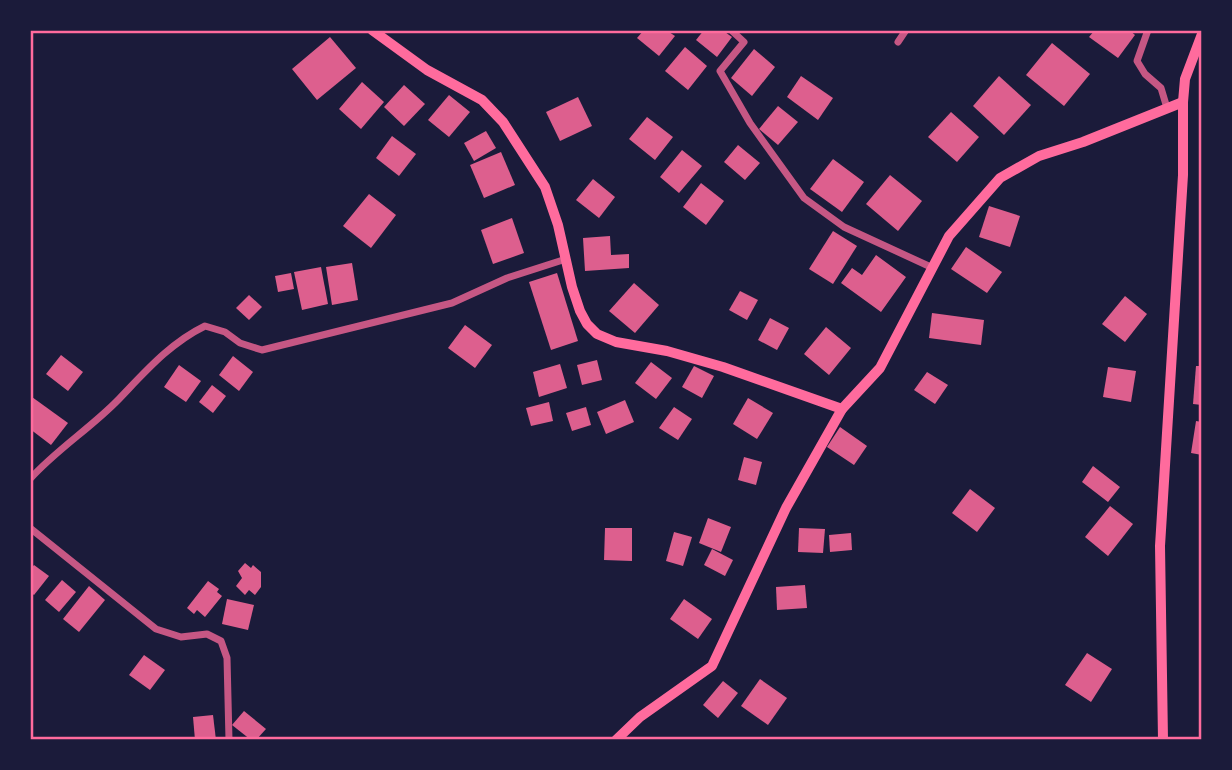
<svg xmlns="http://www.w3.org/2000/svg" width="1232" height="770" font-family="Barlow,sans-serif">
	<style>
		.building { fill: #dd5f8e }
		.lines { fill: none; stroke-linecap: round; stroke-linejoin: round }
		.minor { stroke: #c65784; stroke-width: 7 }
		.secondary { stroke: #ff6b9d; stroke-width: 10 }
		.neatline { fill: none; stroke: #ff6b9d; stroke-width: 2.5 }
	</style>
	<rect width="100%" height="100%" fill="#1b1b3a"/>
	<!-- building -->
	<g class="building">
		<polygon points="644,30 666,30 675,36 659,56 637,38"/>
		<polygon points="704,30 722,30 732,37 717,57 696,40"/>
		<polygon points="1095,30 1129,30 1135,35 1118,58 1089,37"/>
		<polygon points="330,37 356,68 317,100 292,69"/>
		<polygon points="1052,43 1090,74 1064,106 1026,75"/>
		<polygon points="685,47 707,66 688,90 665,71"/>
		<polygon points="754,49 775,67 752,96 731,78"/>
		<polygon points="801,76 833,98 818,120 787,97"/>
		<polygon points="999,76 1031,105 1004,135 973,106"/>
		<polygon points="362,82 384,102 361,129 339,109"/>
		<polygon points="404,85 425,104 404,126 384,107"/>
		<polygon points="449,95 470,112 449,137 428,120"/>
		<polygon points="578,97 592,126 560,141 546,112"/>
		<polygon points="778,106 798,122 778,145 759,129"/>
		<polygon points="951,112 979,137 957,162 928,137"/>
		<polygon points="647,117 673,137 655,160 629,139"/>
		<polygon points="486,131 496,148 474,161 464,143"/>
		<polygon points="392,136 416,154 399,176 376,158"/>
		<polygon points="738,145 760,163 745,180 724,162"/>
		<polygon points="682,150 702,166 679,193 660,177"/>
		<polygon points="501,152 515,185 484,198 470,165"/>
		<polygon points="833,159 864,182 842,212 810,189"/>
		<polygon points="890,175 922,201 898,231 866,204"/>
		<polygon points="593,179 615,197 599,218 576,200"/>
		<polygon points="701,183 724,201 706,225 683,207"/>
		<polygon points="369,194 396,215 371,248 343,226"/>
		<polygon points="989,206 1020,216 1010,247 979,237"/>
		<polygon points="512,218 524,253 493,264 481,230"/>
		<polygon points="833,231 857,246 833,284 809,269"/>
		<polygon points="610,236 611,255 629,254 629,268 585,271 583,238"/>
		<polygon points="966,247 1002,272 987,293 951,269"/>
		<polygon points="876,255 906,277 881,312 841,283 852,268 862,275"/>
		<polygon points="352,263 358,300 332,305 326,267"/>
		<polygon points="321,267 328,304 302,310 294,272"/>
		<polygon points="291,273 294,289 278,292 275,276"/>
		<polygon points="557,273 578,341 551,350 529,282"/>
		<polygon points="634,283 659,305 635,333 609,311"/>
		<polygon points="740,291 758,300 747,320 729,310"/>
		<polygon points="249,295 262,307 249,320 236,308"/>
		<polygon points="1125,296 1147,314 1125,342 1102,324"/>
		<polygon points="932,313 984,320 981,345 929,338"/>
		<polygon points="770,318 789,328 777,350 758,340"/>
		<polygon points="465,325 492,345 475,368 448,348"/>
		<polygon points="826,327 851,348 829,375 804,354"/>
		<polygon points="61,355 83,372 68,391 46,374"/>
		<polygon points="233,356 253,372 239,391 219,375"/>
		<polygon points="597,360 602,380 582,385 577,365"/>
		<polygon points="651,362 672,378 656,399 635,383"/>
		<polygon points="560,364 567,388 539,397 533,372"/>
		<polygon points="179,365 201,381 186,402 164,387"/>
		<polygon points="694,366 714,376 702,398 682,387"/>
		<polygon points="1196,366 1202,366 1202,405 1193,404"/>
		<polygon points="1108,367 1136,371 1131,402 1103,397"/>
		<polygon points="927,372 948,385 935,404 914,390"/>
		<polygon points="212,385 226,396 213,413 199,402"/>
		<polygon points="32,397 68,423 51,445 30,429 30,399"/>
		<polygon points="748,398 773,413 757,439 733,424"/>
		<polygon points="625,400 634,422 606,434 597,412"/>
		<polygon points="549,402 553,421 531,426 526,408"/>
		<polygon points="586,407 591,425 572,431 566,413"/>
		<polygon points="674,407 692,419 678,440 659,428"/>
		<polygon points="1196,421 1202,422 1202,455 1191,453"/>
		<polygon points="840,427 867,446 854,465 827,447"/>
		<polygon points="744,457 762,462 756,485 738,480"/>
		<polygon points="1093,466 1120,487 1108,502 1082,482"/>
		<polygon points="970,489 995,508 977,532 952,513"/>
		<polygon points="1110,506 1133,524 1108,556 1085,537"/>
		<polygon points="708,518 731,527 721,552 699,543"/>
		<polygon points="605,528 632,528 632,561 604,560"/>
		<polygon points="799,528 825,529 823,553 798,552"/>
		<polygon points="674,532 692,537 683,566 666,561"/>
		<polygon points="851,533 852,550 830,552 829,535"/>
		<polygon points="712,549 733,560 725,576 704,565"/>
		<polygon points="245,563 251,568 253,565 261,572 261,587 255,595 249,590 245,595 236,586 242,578 238,571"/>
		<polygon points="34,565 49,576 34,595 30,592 30,570"/>
		<polygon points="62,580 76,592 59,612 45,600"/>
		<polygon points="208,581 219,589 217,592 222,596 205,617 197,610 194,614 187,608"/>
		<polygon points="805,585 807,608 777,610 776,587"/>
		<polygon points="89,586 105,600 79,632 63,619"/>
		<polygon points="227,599 254,605 248,630 222,624"/>
		<polygon points="684,599 712,619 698,639 670,619"/>
		<polygon points="1087,653 1112,669 1091,702 1065,685"/>
		<polygon points="144,655 165,670 150,690 129,675"/>
		<polygon points="760,679 787,698 768,725 741,706"/>
		<polygon points="723,681 738,693 718,718 703,705"/>
		<polygon points="244,711 266,729 256,740 251,740 232,725"/>
		<polygon points="213,715 216,740 195,740 193,717"/>
	</g>
	<g class="lines">
		<!-- minor -->
		<g class="minor">
			<polyline points="731,30 744,42 720,71 750,123 804,198 844,227 933,268"/>
			<polyline points="1148,30 1137,61 1145,74 1161,88 1167,108"/>
			<polyline points="898,42 906,30"/>
			<path d="M 30,479 C 57,449 91,428 119,399 C 145,372 170,343 205,326 L 225,332 L 240,343 L 262,350 L 452,303 L 507,278 L 566,259"/>
			<polyline points="30,528 156,629 181,637 207,634 221,641 227,658 229,740"/>
		</g>
		<!-- secondary -->
		<g class="secondary">
			<polyline points="372,30 427,70 482,100 503,122 545,187 558,225 572,287 580,311 587,324 597,334 616,342 667,351 723,367 842,409"/>
			<polyline points="616,740 640,717 712,666 786,508 842,409 880,368 949,236 1000,178 1039,156 1083,142 1183,102"/>
			<polyline points="1163,740 1160,546 1183,175 1183,102 1185,79 1202,34"/>
		</g>
	</g>
	<!-- border -->
	<rect width="1232" height="770" fill="none" stroke="#1b1b3a" stroke-width="63"/>
	<rect x="32" y="32" width="1168" height="706" class="neatline"/>
</svg>
